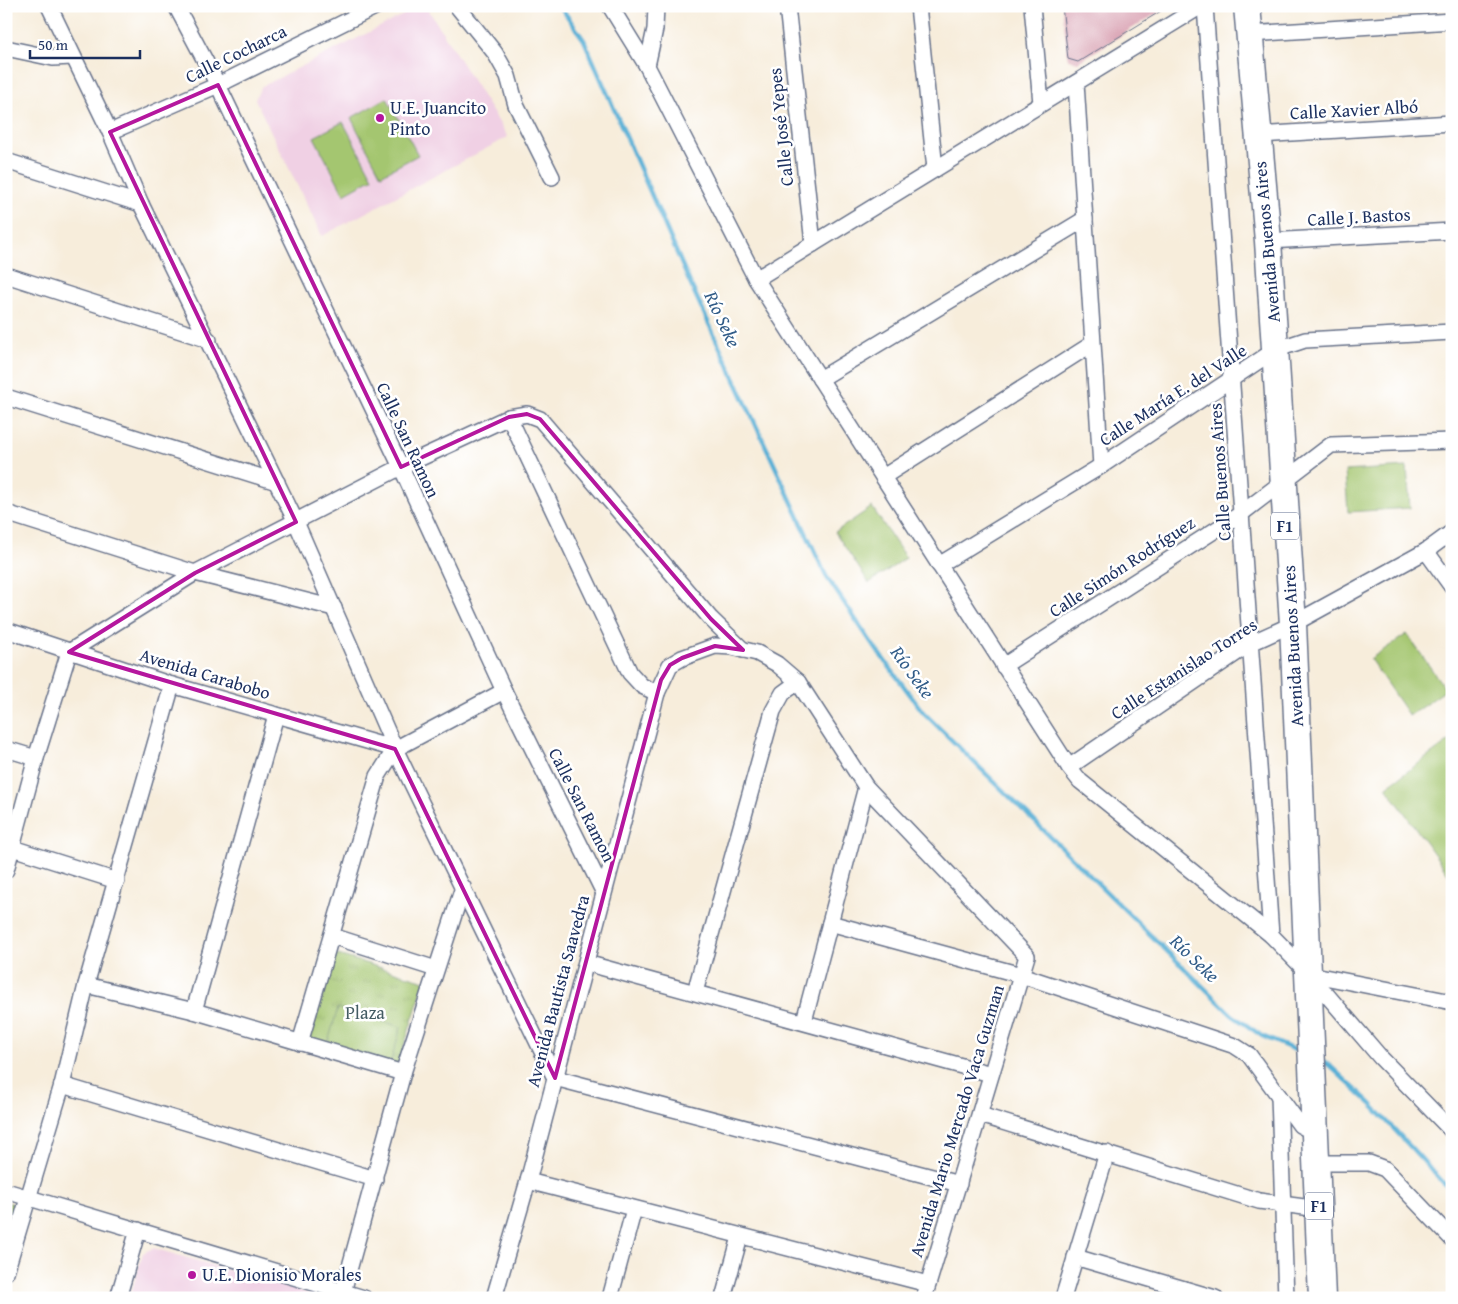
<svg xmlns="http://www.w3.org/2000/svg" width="1458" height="1304" font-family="'Gentium Book Plus',serif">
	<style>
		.built { fill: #f0d0e4 }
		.grass { fill: url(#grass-tufts); stroke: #607a66 }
		.pitch { fill: #a4c66f; stroke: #607a66 }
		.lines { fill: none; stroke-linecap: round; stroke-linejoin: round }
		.stream { stroke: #5ab0d6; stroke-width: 4.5 }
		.building { fill: #d69aac }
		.street-casing { stroke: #68728a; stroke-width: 18 }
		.highway-casing { stroke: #68728a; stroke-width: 29 }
		.street { stroke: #fff; stroke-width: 15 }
		.highway { stroke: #fff; stroke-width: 26 }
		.marked { fill: none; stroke: #b5179e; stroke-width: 4; stroke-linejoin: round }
		.poi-dot { fill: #b5179e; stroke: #fff; stroke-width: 2 }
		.labels { text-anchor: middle; stroke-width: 5; stroke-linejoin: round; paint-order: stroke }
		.shield { fill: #fff; stroke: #5f6d8e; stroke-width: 1 }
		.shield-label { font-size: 16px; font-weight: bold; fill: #1b2f5e }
		.street-label { font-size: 18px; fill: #1b2f5e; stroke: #fff }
		.poi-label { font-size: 18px; fill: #1b2f5e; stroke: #fff; text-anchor: start }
		.park-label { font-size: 18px; fill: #445c63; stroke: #fff }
		.water-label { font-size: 19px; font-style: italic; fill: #315c88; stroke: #fff }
	</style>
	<defs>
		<pattern id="grass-tufts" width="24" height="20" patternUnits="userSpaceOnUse" patternTransform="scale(1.25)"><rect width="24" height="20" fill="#a4c66f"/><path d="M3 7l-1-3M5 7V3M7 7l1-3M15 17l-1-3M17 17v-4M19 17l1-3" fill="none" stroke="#8daa63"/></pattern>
	</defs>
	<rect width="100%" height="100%" fill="#fff"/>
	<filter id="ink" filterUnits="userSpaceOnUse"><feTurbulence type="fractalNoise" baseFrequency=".02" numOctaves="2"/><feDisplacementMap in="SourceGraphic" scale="10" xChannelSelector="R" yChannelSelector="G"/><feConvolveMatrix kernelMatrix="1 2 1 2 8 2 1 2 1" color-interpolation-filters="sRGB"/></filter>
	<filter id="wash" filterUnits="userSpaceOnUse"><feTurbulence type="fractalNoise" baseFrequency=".0096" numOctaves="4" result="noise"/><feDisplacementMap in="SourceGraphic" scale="20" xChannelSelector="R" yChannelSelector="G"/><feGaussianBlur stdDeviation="1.12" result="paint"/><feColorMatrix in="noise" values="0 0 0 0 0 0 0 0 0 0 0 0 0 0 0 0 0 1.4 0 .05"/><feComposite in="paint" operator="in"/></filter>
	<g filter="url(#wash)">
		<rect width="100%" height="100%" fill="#f7eddb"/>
		<!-- built -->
		<g class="built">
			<polygon points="421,6 426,6 508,137 322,236 255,99 261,87"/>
			<polygon points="153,1248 324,1298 130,1298 143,1253"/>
		</g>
		<!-- grass -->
		<g class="grass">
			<polygon points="335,954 425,981 395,1074 306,1044"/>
			<polygon points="6,1202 17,1205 6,1243"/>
		</g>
		<!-- pitch -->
		<g class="pitch">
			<polygon points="387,98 418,155 381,175 351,118"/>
			<polygon points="343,122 373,178 344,194 314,137"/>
			<polygon points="1407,467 1410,508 1348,512 1345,471"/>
			<polygon points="872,507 906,558 869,583 835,532"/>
			<polygon points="1407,634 1446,690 1409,716 1370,659"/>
			<polygon points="1452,739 1452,879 1386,787"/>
			<polygon points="338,1008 401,1027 390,1064 327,1045"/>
		</g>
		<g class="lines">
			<!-- stream -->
			<g class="stream">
				<polyline points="560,6 584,40 690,283 826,576 873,645 923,712 1232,1015 1262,1036 1304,1054"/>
				<polyline points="1320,1061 1329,1065 1371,1104 1452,1192"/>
			</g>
		</g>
		<g id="blocks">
			<!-- building -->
			<polygon class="building" points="1062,6 1169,6 1078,62 1068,59"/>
		</g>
	</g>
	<g filter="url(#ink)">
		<use href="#blocks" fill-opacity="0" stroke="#68728a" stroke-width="1"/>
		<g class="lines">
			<defs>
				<g id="street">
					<polyline points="49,6 110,132 141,204 296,522 395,749 555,1078 959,1184"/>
					<polyline points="176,6 218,85 401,467 504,691 603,891"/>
					<polyline points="457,6 495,53 508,76 516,105 552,177"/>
					<polyline points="610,6 647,66"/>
					<polyline points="656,6 655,29 647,66 756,279 1069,767 1080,781 1271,935 1309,974 1381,1058 1452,1131"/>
					<polyline points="787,6 813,244"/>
					<polyline points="918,6 935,169"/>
					<polyline points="1032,6 1041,103"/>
					<polyline points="1205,6 1271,935"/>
					<polyline points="1249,34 1452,21"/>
					<polyline points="6,48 53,58 72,57"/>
					<polyline points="1076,83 1101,466"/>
					<polyline points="110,132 218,85 377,6"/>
					<polyline points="1258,135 1452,123"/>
					<polyline points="6,161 141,204"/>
					<polyline points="1268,241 1452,231"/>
					<polyline points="6,275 209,340"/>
					<polyline points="756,279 1201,6"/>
					<polyline points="820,379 1085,219"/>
					<polyline points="6,397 277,482"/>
					<polyline points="509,417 630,673 642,686 657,693"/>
					<polyline points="883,477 1092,344"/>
					<polyline points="6,513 195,573 334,608"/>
					<polyline points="1426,551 1452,587"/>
					<polyline points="939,565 1101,466 1275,350 1305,340 1452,332"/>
					<polyline points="6,630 172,685 395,749"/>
					<polyline points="1003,666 1242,513 1331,445 1452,441"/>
					<polyline points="6,749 36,758"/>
					<polyline points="1069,767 1251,643 1293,624 1426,551 1452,532"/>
					<polyline points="6,846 117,881"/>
					<polyline points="6,870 36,758 69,652 195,573 401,467 509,417 527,414 540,419 711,619 743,650"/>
					<polyline points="830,923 1021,975 1235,1046 1249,1055 1300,1125 1317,1134"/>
					<polyline points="332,936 436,969"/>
					<polyline points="586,963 991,1074"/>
					<polyline points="1309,974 1452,1002"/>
					<polyline points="86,985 194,1011 403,1073"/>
					<polyline points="695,992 773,711 783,693 798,682"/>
					<polyline points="194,1011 276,715"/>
					<polyline points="804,1021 866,787"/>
					<polyline points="300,1043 378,776 395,749 504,691"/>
					<polyline points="62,1085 375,1179"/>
					<polyline points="1279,1096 1286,1298"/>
					<polyline points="980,1115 1259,1201 1319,1209"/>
					<polyline points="1318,1163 1369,1163 1385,1169 1452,1239"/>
					<polyline points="528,1181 928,1284"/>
					<polyline points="6,1191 364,1298"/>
					<polyline points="1075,1257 1215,1298"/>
					<polyline points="6,1272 62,1085 86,985 172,685"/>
					<polyline points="343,1292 403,1073 463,887"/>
					<polyline points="118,1298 138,1230"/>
					<polyline points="494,1298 528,1181 657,693 670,665 682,658 715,646 732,647 757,653 777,664 798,682 866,787 1027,956 924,1298"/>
					<polyline points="610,1298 634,1209"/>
					<polyline points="723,1298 740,1237"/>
					<polyline points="1063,1298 1107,1153"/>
				</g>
				<polyline id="highway" points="1247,6 1268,241 1293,624 1322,1298"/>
			</defs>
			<!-- street casing -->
			<use href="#street" class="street-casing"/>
			<!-- highway casing -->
			<use href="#highway" class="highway-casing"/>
			<!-- street -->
			<use href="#street" class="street"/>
			<!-- highway -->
			<use href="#highway" class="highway"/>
		</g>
	</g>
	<!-- marked area -->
	<path class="marked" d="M 218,85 L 401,467 L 509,417 L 527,414 L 540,419 L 711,619 L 743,650 L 715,646 L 682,658 L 670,665 L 661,680 L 555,1078 L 395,749 L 69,652 L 195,573 L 296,522 L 110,132 Z"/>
	<!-- markers -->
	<g class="poi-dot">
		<circle cx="380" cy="118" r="5"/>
		<circle cx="192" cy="1275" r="5"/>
	</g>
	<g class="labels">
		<!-- shield labels -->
		<g class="shield">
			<rect x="1271" y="512.5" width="28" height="27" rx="4"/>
			<rect x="1305" y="1192.5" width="28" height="27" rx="4"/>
		</g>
		<g class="shield-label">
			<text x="1285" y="532">F1</text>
			<text x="1319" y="1212">F1</text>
		</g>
		<!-- street labels -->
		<g class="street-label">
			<text transform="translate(236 54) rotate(-26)" y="6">Calle Cocharca</text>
			<text transform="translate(1354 110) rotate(-3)" y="6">Calle Xavier Albó</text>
			<text transform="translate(781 127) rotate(-96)" y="6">Calle José Yepes</text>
			<text transform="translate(1359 217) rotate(-3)" y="6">Calle J. Bastos</text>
			<text transform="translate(1267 242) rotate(-95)" y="6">Avenida Buenos Aires</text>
			<text transform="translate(1173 395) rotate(-33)" y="6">Calle María E. del Valle</text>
			<text transform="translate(408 440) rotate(65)" y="6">Calle San Ramon</text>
			<text transform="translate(1220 472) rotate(-94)" y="6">Calle Buenos Aires</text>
			<text transform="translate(1122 567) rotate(-33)" y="6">Calle Simón Rodríguez</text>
			<text transform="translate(1293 646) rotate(-93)" y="6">Avenida Buenos Aires</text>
			<text transform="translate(1184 669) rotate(-33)" y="6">Calle Estanislao Torres</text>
			<text transform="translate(205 674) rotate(17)" y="6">Avenida Carabobo</text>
			<text transform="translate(582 805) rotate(63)" y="6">Calle San Ramon</text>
			<text transform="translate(558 991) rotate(-75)" y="6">Avenida Bautista Saavedra</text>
			<text transform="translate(957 1121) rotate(-73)" y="6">Avenida Mario Mercado Vaca Guzman</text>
		</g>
		<!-- poi labels -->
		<g class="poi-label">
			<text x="390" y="114">U.E. Juancito<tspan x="390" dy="21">Pinto</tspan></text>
			<text x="202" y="1281">U.E. Dionisio Morales</text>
		</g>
		<!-- park labels -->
		<g class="park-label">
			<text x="365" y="1019">Plaza</text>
		</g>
		<!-- water labels -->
		<g class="water-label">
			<text transform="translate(723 319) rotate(65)" y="7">Río Seke</text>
			<text transform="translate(913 672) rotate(54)" y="7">Río Seke</text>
			<text transform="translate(1195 958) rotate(44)" y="7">Río Seke</text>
		</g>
	</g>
	<!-- margin -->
	<rect width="1458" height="1304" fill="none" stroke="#fff" stroke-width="25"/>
	<!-- scale -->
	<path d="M30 50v8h110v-8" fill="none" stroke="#1b2f5e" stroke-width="2.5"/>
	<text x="38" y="50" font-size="15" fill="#1b2f5e" stroke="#ffffff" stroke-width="4" paint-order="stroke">50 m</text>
</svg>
